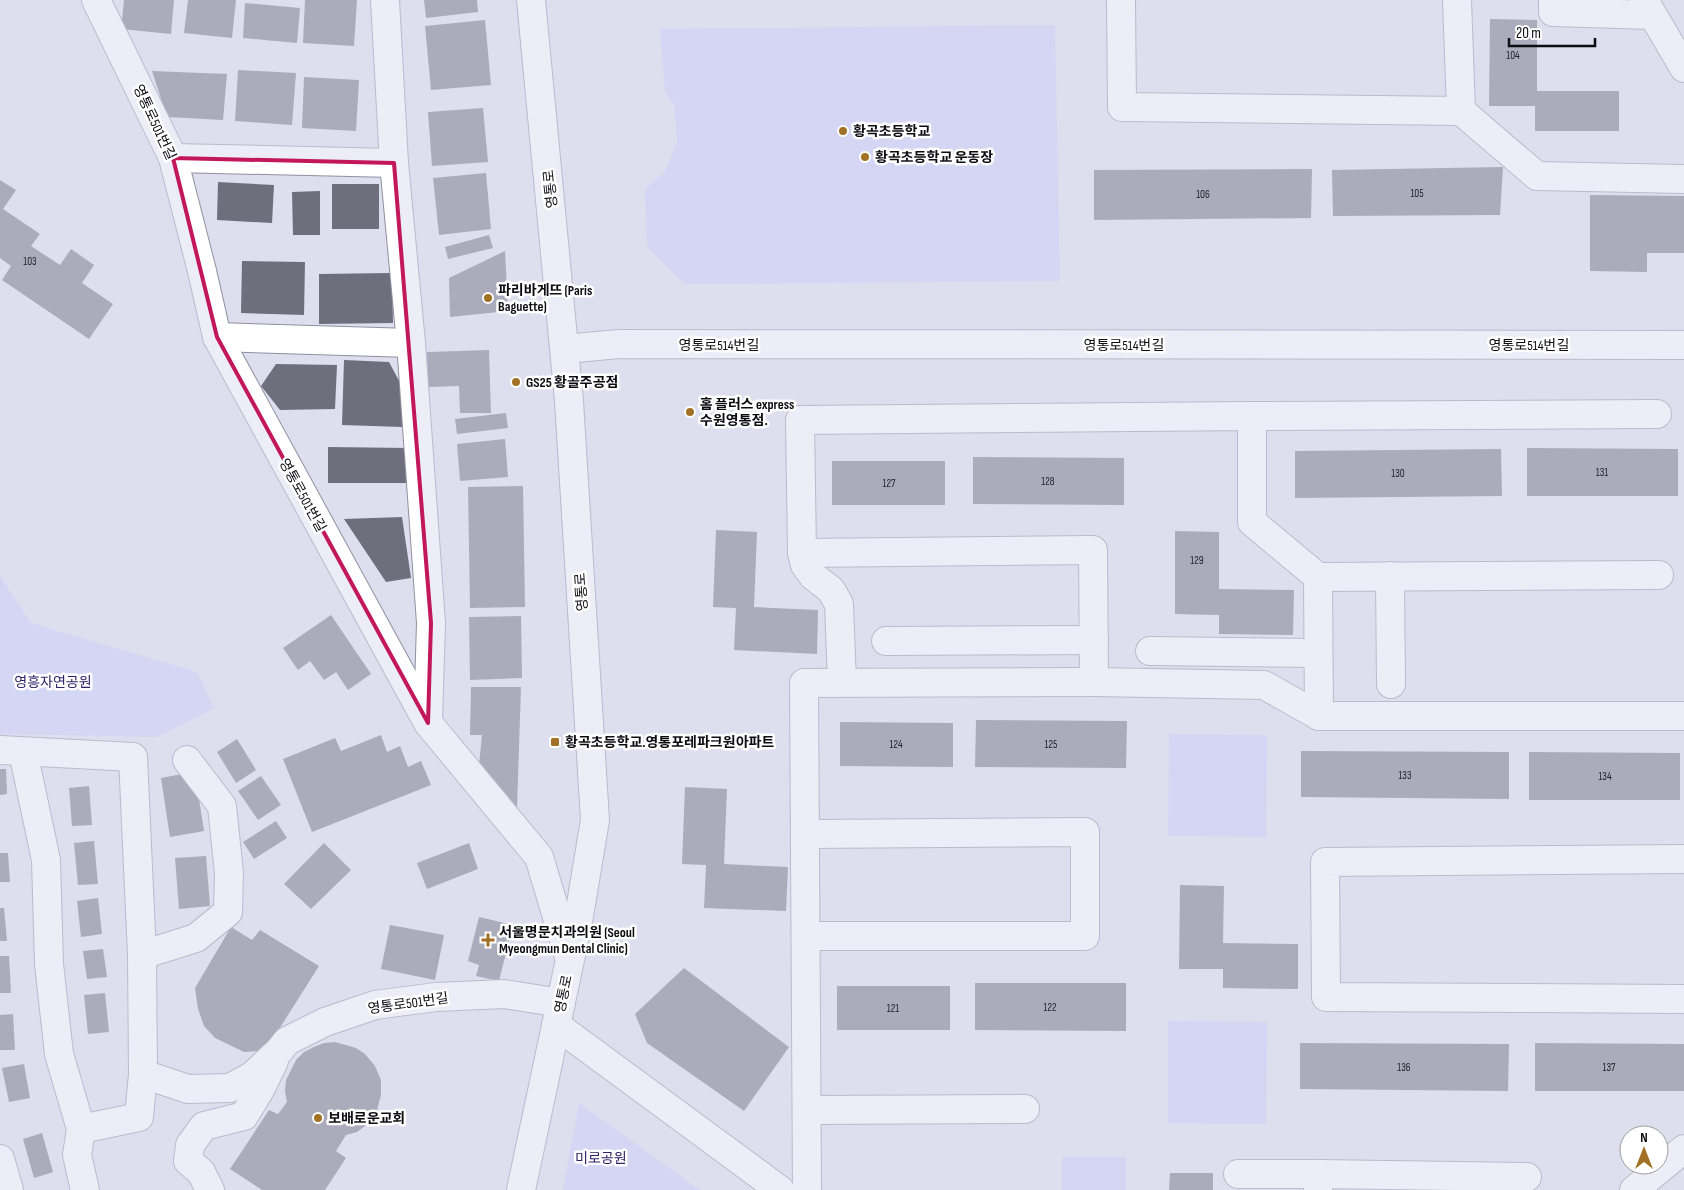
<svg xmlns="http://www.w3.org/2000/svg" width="1684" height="1190" font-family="'Sofia Sans Condensed','Noto Sans KR',sans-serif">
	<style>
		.green { fill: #ccccf9 }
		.building { fill: #6e6e7d }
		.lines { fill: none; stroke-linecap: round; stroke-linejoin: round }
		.minor-casing { stroke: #9090a0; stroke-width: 30 }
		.minor { stroke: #fff; stroke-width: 28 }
		.marked { fill: none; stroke: #c2185b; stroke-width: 4; stroke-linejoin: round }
		.poi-dot { fill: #a17225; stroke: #fff; stroke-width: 2 }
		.labels { text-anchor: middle; stroke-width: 5; stroke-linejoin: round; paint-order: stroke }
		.number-label { font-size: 11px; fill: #24242c }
		.street-label { font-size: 14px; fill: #0c0c11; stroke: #fff }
		.poi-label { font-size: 14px; font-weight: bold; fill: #0c0c11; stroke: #fff; text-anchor: start }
		.park-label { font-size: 14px; fill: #2f2368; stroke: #fff }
	</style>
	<rect width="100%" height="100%" fill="#dddeee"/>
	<!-- green -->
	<g class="green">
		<polygon points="1055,25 1060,281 685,284 647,246 645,190 665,171 677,142 674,104 665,92 660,29"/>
		<polygon points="0,576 31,623 197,672 214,708 157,737 0,734"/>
		<polygon points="1169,734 1267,735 1266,837 1168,836"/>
		<polygon points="1168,1021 1267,1022 1266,1124 1168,1123"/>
		<polygon points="579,1103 700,1190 563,1190"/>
		<rect x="1062" y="1157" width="64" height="33"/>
	</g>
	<!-- building -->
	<g class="building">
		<polygon points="124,0 174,0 171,34 121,29"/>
		<polygon points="188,0 236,0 232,38 184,33"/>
		<polygon points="305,0 357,0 354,46 303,43"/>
		<polygon points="424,0 477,0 478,12 426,18"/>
		<polygon points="245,3 300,8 297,43 243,38"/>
		<polygon points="1490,19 1537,20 1537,91 1619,91 1619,131 1535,131 1535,106 1489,106"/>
		<polygon points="485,20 491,85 431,90 425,26"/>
		<polygon points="238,70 296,73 292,125 235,121"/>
		<polygon points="152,71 227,74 223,120 167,117"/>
		<polygon points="304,77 359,80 356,131 302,128"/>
		<polygon points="483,108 488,162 432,166 428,112"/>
		<polygon points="1503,167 1500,215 1333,216 1332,170"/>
		<polygon points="1312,169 1311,218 1094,220 1094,170"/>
		<polygon points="486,173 491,229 439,235 433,178"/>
		<polygon points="0,180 16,190 3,209 40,234 31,246 60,265 71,249 94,265 82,283 113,304 89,339 2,280 11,266 0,258"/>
		<polygon points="218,182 274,185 272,223 217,220"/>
		<rect x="332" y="184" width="47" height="45"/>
		<polygon points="320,191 320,235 293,235 292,192"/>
		<polygon points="1590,195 1684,196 1684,253 1647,253 1647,272 1590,271"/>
		<polygon points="489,235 493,248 448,259 445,247"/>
		<polygon points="505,251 508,311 450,317 449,278"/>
		<polygon points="242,261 305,262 304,315 241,313"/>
		<polygon points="392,273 393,323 319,324 319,274"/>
		<polygon points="489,350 491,413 460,413 459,386 428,387 427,352"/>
		<polygon points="344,360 389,362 404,390 402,427 342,425"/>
		<polygon points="276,364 337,365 335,409 280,410 261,386"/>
		<polygon points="506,413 508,428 457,434 455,419"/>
		<polygon points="505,439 508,477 460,481 457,444"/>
		<polygon points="328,447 409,448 409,483 328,483"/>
		<polygon points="1527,448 1678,449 1678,496 1527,496"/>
		<polygon points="1501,449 1502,496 1295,498 1295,451"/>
		<polygon points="973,457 1124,458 1124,505 973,504"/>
		<rect x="832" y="461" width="113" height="44"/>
		<polygon points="523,486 525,607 470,608 468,487"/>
		<polygon points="402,517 411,578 386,582 344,519"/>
		<polygon points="716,530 757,532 754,607 818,610 817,654 734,650 736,608 713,607"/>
		<polygon points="1175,531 1219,532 1219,589 1294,590 1293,635 1219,634 1219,615 1175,614"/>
		<polygon points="331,615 371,674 348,690 336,672 324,680 310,661 298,670 283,648"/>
		<polygon points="521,616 522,678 470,680 469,617"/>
		<polygon points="471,687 521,687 517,808 496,805 478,775 482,735 470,735"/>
		<polygon points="976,720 1127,721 1126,768 975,767"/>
		<polygon points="840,722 953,723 953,767 840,766"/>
		<polygon points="381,735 387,752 400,746 408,767 421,761 431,785 312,832 283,759 335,738 341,751"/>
		<polygon points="237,739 256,770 236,783 217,752"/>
		<polygon points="1301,751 1509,752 1509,799 1301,797"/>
		<polygon points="1529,752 1680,753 1680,800 1529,800"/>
		<polygon points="0,769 6,769 7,794 0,795"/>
		<polygon points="182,774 198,792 204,831 170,837 161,778"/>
		<polygon points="261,776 281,805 258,820 238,791"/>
		<polygon points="89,786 92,825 72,826 69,788"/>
		<polygon points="685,787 727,789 724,864 788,867 786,911 704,908 706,865 682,864"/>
		<polygon points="276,821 287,838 254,859 243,842"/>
		<polygon points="94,841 98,884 78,885 74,843"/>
		<polygon points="324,843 351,870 311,909 284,884"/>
		<polygon points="469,843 478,869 427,889 417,863"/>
		<polygon points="0,853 8,853 10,882 0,882"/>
		<polygon points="206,856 210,906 179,909 175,858"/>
		<polygon points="1180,885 1224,886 1223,943 1298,944 1298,989 1223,988 1223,969 1179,969"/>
		<polygon points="98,898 102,934 81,937 77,901"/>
		<polygon points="0,908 4,908 7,941 0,941"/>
		<polygon points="479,917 513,925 499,981 476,976 479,965 468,961"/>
		<polygon points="390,925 444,935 435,980 381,969"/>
		<polygon points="231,927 252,940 260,930 319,966 269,1045 259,1051 244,1052 215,1038 204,1026 198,1009 195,988"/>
		<polygon points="103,949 107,977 87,979 83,951"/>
		<polygon points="0,956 9,956 11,993 0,993"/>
		<polygon points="684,968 789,1047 744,1111 647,1043 635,1014"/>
		<polygon points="975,983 1126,983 1126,1031 975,1030"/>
		<rect x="837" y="986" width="113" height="44"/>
		<polygon points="105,993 109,1032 88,1034 84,995"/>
		<polygon points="13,1014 15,1050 0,1050 0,1015"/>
		<polygon points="335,1042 356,1048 365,1054 375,1066 381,1080 381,1095 377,1110 369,1123 357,1132 346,1135 336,1151 346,1158 325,1190 262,1190 230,1169 269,1110 278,1114 287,1102 285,1091 286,1080 296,1060 304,1052 314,1047 324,1043"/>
		<polygon points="1300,1043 1509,1044 1508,1091 1300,1089"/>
		<polygon points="1535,1043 1684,1044 1684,1091 1535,1091"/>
		<polygon points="24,1064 30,1098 9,1102 2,1068"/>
		<polygon points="42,1133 53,1172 34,1178 23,1139"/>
		<polygon points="1170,1173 1213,1173 1213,1190 1169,1190"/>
	</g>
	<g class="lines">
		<defs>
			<g id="minor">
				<polyline points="96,0 173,158 202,271 217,337 428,723 539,857 569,957"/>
				<polyline points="385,0 394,163 411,343 431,623 428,721"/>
				<polyline points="1121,0 1122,107 1461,111 1537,176 1684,179"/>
				<polyline points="1457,0 1461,111"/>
				<polyline points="1553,0 1553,12 1651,15"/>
				<polyline points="1644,0 1684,68"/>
				<polyline points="173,158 394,163"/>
				<polyline points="217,337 411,343"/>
				<polyline points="565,349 619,344 1684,345"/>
				<polyline points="1252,416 1657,414"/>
				<polyline points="802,553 1093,550 1094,682"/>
				<polyline points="1390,576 1391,684"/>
				<polyline points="1318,577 1659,575"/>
				<polyline points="886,641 1094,640"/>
				<polyline points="1150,651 1318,653"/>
				<polyline points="842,682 839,604 831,590 813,576 805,565 802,553 800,420 1252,416 1252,522 1318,577 1319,716"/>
				<polyline points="0,750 133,757 142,955 143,1074"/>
				<polyline points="23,752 46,860 49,964 59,1054 81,1129 77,1155 85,1190"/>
				<polyline points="806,834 1085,832 1085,936 806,936"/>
				<polyline points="1684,859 1325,862 1326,997 1684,999"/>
				<polyline points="142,955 196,938 228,912 229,873 222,806 187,760"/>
				<polyline points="556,1025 780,1190"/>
				<polyline points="807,1110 1025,1109"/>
				<polyline points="81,1129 139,1117 143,1074 188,1089 230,1088 252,1076 279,1051 287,1041 325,1022 375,1005 436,997 504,994 561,1003"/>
				<polyline points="0,1159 9,1190"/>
				<polyline points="1238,1174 1318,1174"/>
				<polyline points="210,1190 201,1172 188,1161 190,1145 204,1126 244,1116 261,1088 274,1061"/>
				<polyline points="521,1190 578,922 595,820 569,401 531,0"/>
				<polyline points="807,1190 804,683 1094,682 1264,685 1319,716 1684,716"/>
				<polyline points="1318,1190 1318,1174 1527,1177"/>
				<polyline points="1634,1190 1684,1149"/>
			</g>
		</defs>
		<!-- minor casing -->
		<use href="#minor" class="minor-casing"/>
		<!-- minor -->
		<use href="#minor" class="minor"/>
	</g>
	<!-- marked area -->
	<path d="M0 0H1684V1190H0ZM 173,158 L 394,163 L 431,623 L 428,723 L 217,337 Z" fill="#dddeee" fill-opacity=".55" fill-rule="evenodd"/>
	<path class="marked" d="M 173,158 L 394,163 L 431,623 L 428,723 L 217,337 Z"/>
	<!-- markers -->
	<g class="poi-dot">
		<circle cx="843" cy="131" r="5"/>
		<circle cx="865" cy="157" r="5"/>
		<circle cx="488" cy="298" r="5"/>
		<circle cx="516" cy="382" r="5"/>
		<circle cx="690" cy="412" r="5"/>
		<rect x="550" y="737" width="10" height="10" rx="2.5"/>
		<path d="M485.5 932.5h5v5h5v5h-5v5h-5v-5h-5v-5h5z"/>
		<circle cx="318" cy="1118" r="5"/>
	</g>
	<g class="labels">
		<!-- number labels -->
		<g class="number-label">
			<text x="1513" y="59">104</text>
			<text x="1417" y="197">105</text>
			<text x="1203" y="198">106</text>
			<text x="30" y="265">103</text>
			<text x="1602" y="476">131</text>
			<text x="1398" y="477">130</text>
			<text x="1048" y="485">128</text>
			<text x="889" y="487">127</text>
			<text x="1197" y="564">129</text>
			<text x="896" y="748">124</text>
			<text x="1051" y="748">125</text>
			<text x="1405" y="779">133</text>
			<text x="1605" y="780">134</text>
			<text x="1050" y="1011">122</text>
			<text x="893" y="1012">121</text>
			<text x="1404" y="1071">136</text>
			<text x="1609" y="1071">137</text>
		</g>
		<!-- street labels -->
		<g class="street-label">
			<text transform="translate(155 122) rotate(65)" y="5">영통로501번길</text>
			<text transform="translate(550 189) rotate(-96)" y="5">영통로</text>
			<text x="719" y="350">영통로514번길</text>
			<text x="1124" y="350">영통로514번길</text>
			<text x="1529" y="350">영통로514번길</text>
			<text transform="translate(303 495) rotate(61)" y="5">영통로501번길</text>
			<text transform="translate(581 592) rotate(-94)" y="5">영통로</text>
			<text transform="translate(563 994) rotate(-78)" y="5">영통로</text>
			<text transform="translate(408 1003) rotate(-8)" y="5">영통로501번길</text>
		</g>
		<!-- poi labels -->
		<g class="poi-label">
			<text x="853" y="136">황곡초등학교</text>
			<text x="875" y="162">황곡초등학교 운동장</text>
			<text x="498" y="295">파리바게뜨 (Paris<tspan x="498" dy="16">Baguette)</tspan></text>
			<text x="526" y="387">GS25 황골주공점</text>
			<text x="700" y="409">홈 플러스 express<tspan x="700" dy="16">수원영통점.</tspan></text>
			<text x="565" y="747">황곡초등학교.영통포레파크원아파트</text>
			<text x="499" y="937">서울명문치과의원 (Seoul<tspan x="499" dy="16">Myeongmun Dental Clinic)</tspan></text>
			<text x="328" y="1123">보배로운교회</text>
		</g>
		<!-- park labels -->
		<g class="park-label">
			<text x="53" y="687">영흥자연공원</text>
			<text x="601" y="1163">미로공원</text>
		</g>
	</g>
	<!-- north arrow -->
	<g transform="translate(1644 1150)"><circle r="24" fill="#ffffff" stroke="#9e9ea0"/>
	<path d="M0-4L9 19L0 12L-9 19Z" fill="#a17225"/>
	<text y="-8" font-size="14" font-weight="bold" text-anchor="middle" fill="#0c0c11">N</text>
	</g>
	<!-- scale -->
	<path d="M1509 38v8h86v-8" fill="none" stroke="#0c0c11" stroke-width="2.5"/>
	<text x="1516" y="38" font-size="15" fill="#0c0c11" stroke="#ffffff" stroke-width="4" paint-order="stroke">20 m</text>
</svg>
